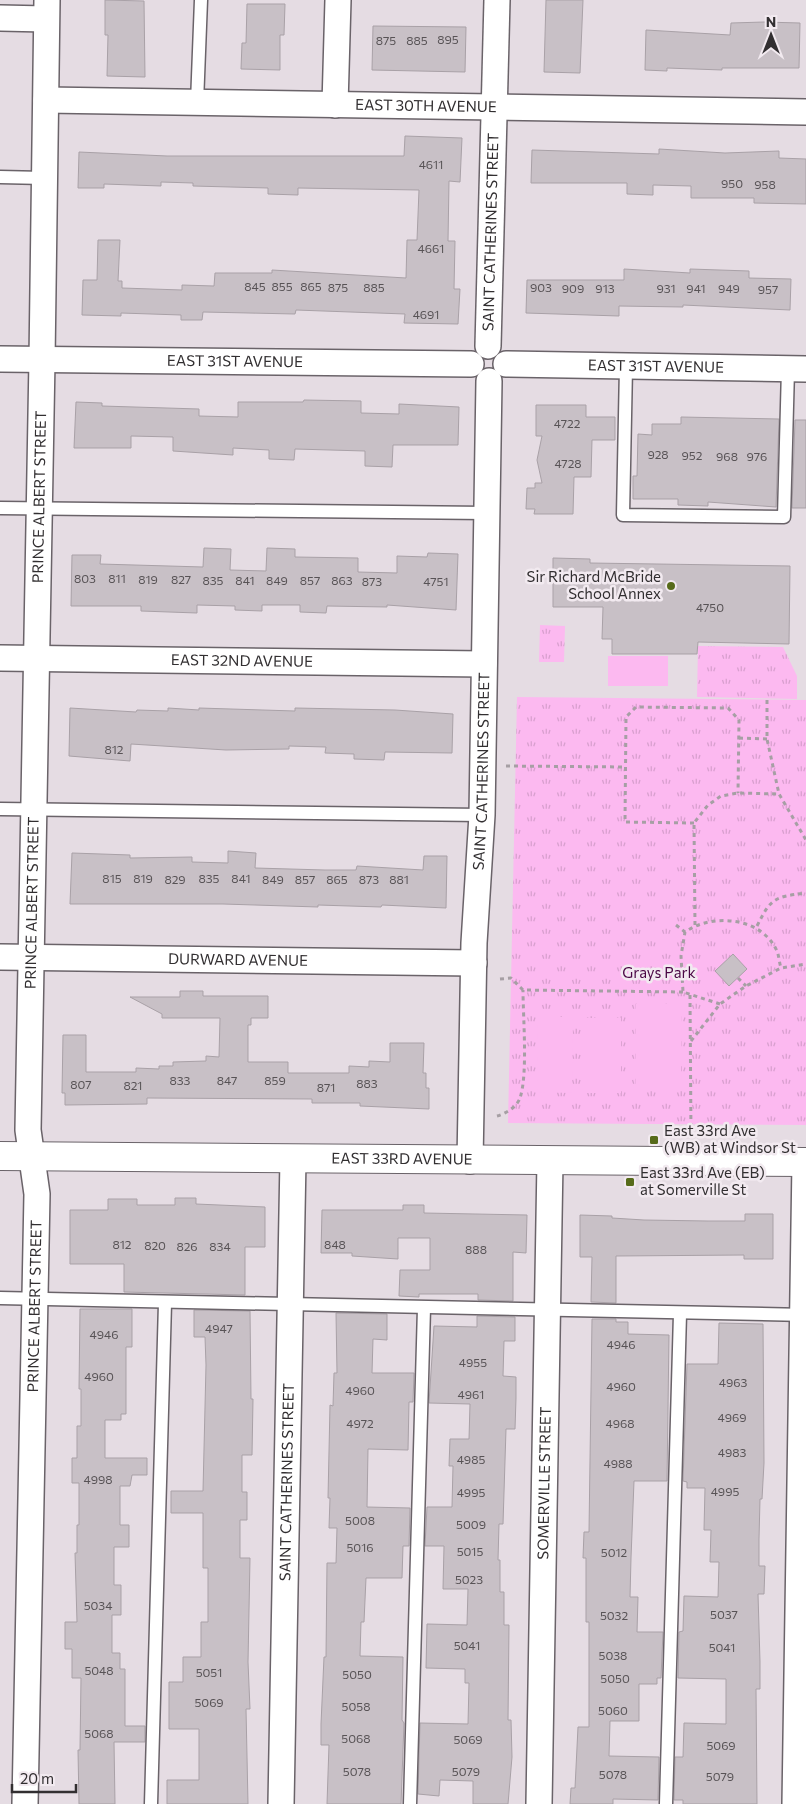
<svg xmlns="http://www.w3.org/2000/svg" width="806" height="1804" font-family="Commissioner,sans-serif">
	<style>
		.park { fill: url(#park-tufts) }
		.pitch { fill: #fcb9f0 }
		.building { fill: #c8c0c6; stroke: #a9a1a7 }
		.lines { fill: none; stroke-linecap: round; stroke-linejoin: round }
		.lane-casing { stroke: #6a6369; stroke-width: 15 }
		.street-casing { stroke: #6a6369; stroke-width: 28 }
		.secondary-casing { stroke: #6a6369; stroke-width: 30 }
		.path { stroke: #a69fa4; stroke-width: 3; stroke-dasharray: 4 4; stroke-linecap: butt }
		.lane { stroke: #fff; stroke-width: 12 }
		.street { stroke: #fff; stroke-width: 25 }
		.secondary { stroke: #fff; stroke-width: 28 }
		.poi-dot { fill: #576b1a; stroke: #f2eaf0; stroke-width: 2 }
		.labels { text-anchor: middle; stroke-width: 5; stroke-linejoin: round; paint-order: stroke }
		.number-label { font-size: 12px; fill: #585356 }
		.street-label { font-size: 15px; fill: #322f31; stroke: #f2eaf0 }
		.poi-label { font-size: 15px; fill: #322f31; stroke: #f2eaf0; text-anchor: start }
		.park-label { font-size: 15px; fill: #4a0644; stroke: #f2eaf0 }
	</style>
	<defs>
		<pattern id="park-tufts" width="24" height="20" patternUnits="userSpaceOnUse" patternTransform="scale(1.25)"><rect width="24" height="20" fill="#fcb9f0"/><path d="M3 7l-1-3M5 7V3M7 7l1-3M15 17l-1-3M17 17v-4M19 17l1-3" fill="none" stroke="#d89fce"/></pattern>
	</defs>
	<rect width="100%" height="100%" fill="#e5dce3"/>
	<!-- park -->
	<g class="park">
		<polygon points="540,625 565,626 564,662 539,662"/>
		<polygon points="698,646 783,647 797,676 797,699 697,697"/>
		<polygon points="517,697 806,700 806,1125 508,1123"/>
	</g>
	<!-- pitch -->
	<g class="pitch">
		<rect x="608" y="656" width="60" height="30"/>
		<polygon points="636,1004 682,1004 681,1088 636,1088"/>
		<polygon points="538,1017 573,1017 572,1093 537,1092"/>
		<rect x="586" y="1018" width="35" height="75"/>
	</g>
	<!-- building -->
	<g class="building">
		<polygon points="105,0 144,1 145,77 107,76 108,35 105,35"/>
		<polygon points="546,0 583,0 580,73 544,72"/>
		<polygon points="247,4 285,4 284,35 280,35 280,70 241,69 242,43 246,43"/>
		<polygon points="764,22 800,23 799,68 722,68 722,70 667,68 667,71 645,70 646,30 730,35 731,23"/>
		<polygon points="373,26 466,27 465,72 372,70"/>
		<polygon points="405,136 462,138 460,182 449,181 448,241 455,241 454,289 460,289 458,324 404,323 405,314 296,310 295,314 203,312 202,320 181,320 181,315 121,313 121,316 82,315 83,280 97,280 98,240 120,240 118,281 122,281 122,288 182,290 182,285 214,286 215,273 272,273 272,270 406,278 407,240 417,240 419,190 298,188 298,195 268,194 268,188 193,186 193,183 161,182 161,186 104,184 104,188 78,188 79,152 167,156 404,156"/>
		<polygon points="659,149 725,153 779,151 779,158 806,159 806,204 754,203 754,198 691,198 691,186 653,185 653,195 627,194 627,183 531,183 532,150 659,154"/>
		<polygon points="624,269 690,273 690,269 749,271 749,278 791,279 790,310 683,305 683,307 619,306 619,316 526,313 527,280 624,280"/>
		<polygon points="304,400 361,401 361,413 399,414 399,404 459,407 458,445 393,445 392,467 365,466 365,451 295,449 294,460 269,459 269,450 233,448 233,455 173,451 173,437 131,436 131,448 74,448 76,402 102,403 102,406 199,409 199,416 238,417 238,402 303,402"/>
		<polygon points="536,405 586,405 586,417 615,417 615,440 592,440 591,477 574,477 573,514 534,514 535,509 526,509 527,488 535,488 535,483 542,483 537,460 542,436 536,436"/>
		<polygon points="681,417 779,419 776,507 708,502 708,506 678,505 678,499 633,499 633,476 637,476 638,434 652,435 652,424 681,424"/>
		<polygon points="795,420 806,420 806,508 792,508"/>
		<polygon points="204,548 231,549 230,570 266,571 267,548 295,549 295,557 358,558 358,572 397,573 397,556 427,557 428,553 458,554 456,610 387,605 387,607 327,606 326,613 300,612 300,605 262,605 262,611 235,610 235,606 197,605 197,613 141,611 141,606 71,606 72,555 101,555 100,564 203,567"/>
		<polygon points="553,558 590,559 590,563 790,566 789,644 698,642 697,654 612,654 612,639 602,639 603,607 553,607"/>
		<polygon points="70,708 136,712 137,710 168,711 168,708 199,710 199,708 295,711 295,708 395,710 453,714 452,753 385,752 384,760 354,759 354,754 325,753 326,747 289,746 289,749 226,750 131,744 130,761 69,756"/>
		<polygon points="228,851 256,853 255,868 325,870 356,870 357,866 423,870 424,856 447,856 446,908 382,905 381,907 318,905 318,907 223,904 70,904 72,853 130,855 130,858 192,857 192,862 228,863"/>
		<polygon points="733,954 747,969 729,986 715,971"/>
		<polygon points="180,991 203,991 203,996 268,996 268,1018 251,1018 251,1025 248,1025 248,1062 288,1062 288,1073 349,1073 349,1066 369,1067 369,1061 390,1062 390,1043 424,1043 423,1073 426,1073 426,1088 429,1088 429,1109 360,1106 360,1103 312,1103 312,1099 147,1098 147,1104 65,1105 65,1093 62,1093 63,1035 86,1035 86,1072 136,1072 136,1068 159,1069 159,1066 173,1066 173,1062 206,1061 206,1056 219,1057 220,1018 162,1018 162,1014 130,997 180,997"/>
		<polygon points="175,1198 196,1198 196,1204 265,1207 265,1247 245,1247 245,1295 124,1292 124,1264 70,1264 70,1210 108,1210 108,1199 137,1199 137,1205 175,1205"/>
		<polygon points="403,1205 424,1205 424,1213 527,1215 526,1253 513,1252 513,1301 478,1300 478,1294 419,1294 419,1297 399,1296 400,1270 430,1270 430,1238 398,1238 398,1259 352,1256 352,1253 321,1253 322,1210 403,1210"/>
		<polygon points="745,1214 773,1214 773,1259 744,1259 744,1255 616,1256 616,1303 591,1302 592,1257 580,1257 580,1215 612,1216 612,1218 644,1220 708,1221 745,1221"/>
		<polygon points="80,1309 132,1309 132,1347 126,1347 126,1414 121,1414 121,1420 105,1420 105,1458 147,1458 147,1475 132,1475 130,1486 120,1486 120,1525 129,1525 129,1547 114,1547 114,1585 121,1585 121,1615 112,1615 112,1653 120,1653 120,1669 125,1669 125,1726 145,1726 145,1742 114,1742 115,1804 79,1804 78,1750 80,1750 81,1678 72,1678 72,1649 65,1649 65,1622 77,1622 75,1553 77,1553 77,1525 79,1525 79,1483 72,1483 72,1458 77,1458 77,1426 81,1426 81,1389 79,1389"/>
		<polygon points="194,1310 250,1311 251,1399 253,1399 252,1455 242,1455 242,1492 247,1492 247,1520 240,1520 240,1558 250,1558 248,1662 250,1709 246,1709 248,1804 167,1804 167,1780 199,1780 199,1729 169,1729 169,1682 183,1682 183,1657 201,1657 201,1622 208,1622 208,1568 203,1568 203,1513 171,1513 171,1491 203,1491 206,1365 205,1337 194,1337"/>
		<polygon points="336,1313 387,1314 387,1340 373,1339 372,1373 414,1373 413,1402 409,1402 408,1450 368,1449 367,1507 410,1508 409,1546 403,1546 402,1578 366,1578 364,1622 361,1622 360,1656 403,1657 402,1720 404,1723 401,1804 327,1804 329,1745 321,1745 321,1724 324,1657 326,1657 327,1563 336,1563 337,1528 329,1528 330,1498 328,1498 330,1405 333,1406 334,1373 337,1373"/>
		<polygon points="477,1316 515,1317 515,1341 504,1341 503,1376 516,1377 516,1398 515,1429 506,1429 503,1524 499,1524 498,1560 500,1560 500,1592 504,1592 504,1625 509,1625 508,1720 511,1720 512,1757 508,1804 473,1804 473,1781 440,1780 439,1796 418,1794 420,1723 468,1724 469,1683 465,1683 465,1669 426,1668 427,1624 467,1625 468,1589 443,1589 444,1546 425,1546 427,1507 452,1507 453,1466 449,1466 450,1439 469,1439 470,1404 429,1403 434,1326 477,1327"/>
		<polygon points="592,1319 616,1319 616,1322 628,1322 628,1334 669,1335 667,1481 634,1481 631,1558 630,1597 638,1597 637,1632 663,1632 661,1678 657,1678 657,1684 639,1684 639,1721 610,1721 609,1756 659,1757 658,1800 613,1799 613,1804 570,1804 571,1788 575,1788 578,1727 589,1727 589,1622 586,1622 586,1558 583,1558 584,1532 589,1532"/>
		<polygon points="719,1323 763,1324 764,1463 762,1499 760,1499 759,1539 759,1566 765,1566 764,1594 758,1594 760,1662 760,1689 756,1689 757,1804 683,1804 683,1800 674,1800 675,1757 683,1757 684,1723 726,1724 726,1679 678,1678 679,1632 683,1631 684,1596 718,1597 719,1562 710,1562 711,1530 704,1530 705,1488 687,1488 687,1482 683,1481 687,1364 718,1364"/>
	</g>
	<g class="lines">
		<defs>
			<g id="lane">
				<polyline points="197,103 201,0"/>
				<polyline points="0,177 44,178"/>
				<polyline points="626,367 623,515 784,517 788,369"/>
				<polyline points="0,508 486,513"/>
				<polyline points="0,809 482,815"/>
				<polyline points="0,1298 806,1315"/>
				<polyline points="151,1804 165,1303"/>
				<polyline points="410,1804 424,1308"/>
				<polyline points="666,1804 680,1314"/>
			</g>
			<g id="street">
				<polyline points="0,18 46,19"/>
				<path id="s1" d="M 46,100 L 806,112"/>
				<polyline points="335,105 338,0"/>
				<path id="s2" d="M 488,346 L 497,0"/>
				<path id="s3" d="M 0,359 L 471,364"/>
				<path id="s4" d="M 506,364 L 806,369"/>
				<path id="s5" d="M 0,658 L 484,664"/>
				<path id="s6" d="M 0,957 L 474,963"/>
				<path id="s7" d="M 470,1161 L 474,943 L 482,815 L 489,381"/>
				<path id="s8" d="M 25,1804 L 37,1194 L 28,1130 L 42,360 L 47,0"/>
				<path id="s9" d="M 281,1804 L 293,1159"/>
				<path id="s10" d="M 539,1804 L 550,1161"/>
				<polyline points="795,1804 805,1162"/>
			</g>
			<g id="secondary">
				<path id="s11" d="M 0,1156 L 806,1162"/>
			</g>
		</defs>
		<!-- lane casing -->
		<use href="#lane" class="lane-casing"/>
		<!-- street casing -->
		<use href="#street" class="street-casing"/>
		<!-- secondary casing -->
		<use href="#secondary" class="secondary-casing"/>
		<!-- path -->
		<g class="path">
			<polyline points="767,700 767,739 779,794 806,840"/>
			<polyline points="739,738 767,739"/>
			<polyline points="506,766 625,767"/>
			<polyline points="694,823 625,822 626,717 636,707 728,708 739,720 738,793"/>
			<polyline points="676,925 685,932"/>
			<polyline points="695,925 694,823 708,805 721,796 738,793 779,794"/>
			<path d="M 757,926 C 771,898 774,897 806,893"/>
			<polyline points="738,978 746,986"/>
			<polyline points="500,979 511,978 523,990 683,992"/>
			<polyline points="690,995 691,1135"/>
			<path d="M 720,1004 L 683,992 L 681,956 L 685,932 C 712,913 760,917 776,949 C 779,954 779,962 781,968"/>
			<polyline points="691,1041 720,1004 746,986 781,968 806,964"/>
			<path d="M 497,1116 C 505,1114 517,1107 520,1098 C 528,1074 523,1018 523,990"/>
		</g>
		<!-- lane -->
		<use href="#lane" class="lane"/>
		<!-- street -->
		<use href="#street" class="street"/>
		<!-- secondary -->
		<use href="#secondary" class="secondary"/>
	</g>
	<!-- markers -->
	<g class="poi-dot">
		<circle cx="671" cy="586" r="5"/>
		<rect x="649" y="1135" width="10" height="10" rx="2.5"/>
		<rect x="625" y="1177" width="10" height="10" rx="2.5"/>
	</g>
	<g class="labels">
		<!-- number labels -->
		<g class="number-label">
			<text x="448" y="44">895</text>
			<text x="386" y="45">875</text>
			<text x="417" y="45">885</text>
			<text x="431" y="169">4611</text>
			<text x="732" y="188">950</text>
			<text x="765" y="189">958</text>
			<text x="431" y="253">4661</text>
			<text x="255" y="291">845</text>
			<text x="282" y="291">855</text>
			<text x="311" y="291">865</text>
			<text x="338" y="292">875</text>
			<text x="374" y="292">885</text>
			<text x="541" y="292">903</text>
			<text x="573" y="293">909</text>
			<text x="605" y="293">913</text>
			<text x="666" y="293">931</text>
			<text x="696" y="293">941</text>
			<text x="729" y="293">949</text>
			<text x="768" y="294">957</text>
			<text x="426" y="319">4691</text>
			<text x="567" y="428">4722</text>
			<text x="658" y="459">928</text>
			<text x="692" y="460">952</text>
			<text x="727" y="461">968</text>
			<text x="757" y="461">976</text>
			<text x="568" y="468">4728</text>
			<text x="85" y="583">803</text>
			<text x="117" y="583">811</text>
			<text x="148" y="584">819</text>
			<text x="181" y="584">827</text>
			<text x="213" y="585">835</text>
			<text x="245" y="585">841</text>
			<text x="277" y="585">849</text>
			<text x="310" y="585">857</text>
			<text x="342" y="585">863</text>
			<text x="372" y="586">873</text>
			<text x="436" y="586">4751</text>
			<text x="710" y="612">4750</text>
			<text x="114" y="754">812</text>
			<text x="112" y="883">815</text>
			<text x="143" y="883">819</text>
			<text x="209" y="883">835</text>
			<text x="241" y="883">841</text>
			<text x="175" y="884">829</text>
			<text x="273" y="884">849</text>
			<text x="305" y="884">857</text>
			<text x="337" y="884">865</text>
			<text x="369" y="884">873</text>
			<text x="399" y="884">881</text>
			<text x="180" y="1085">833</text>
			<text x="227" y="1085">847</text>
			<text x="275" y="1085">859</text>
			<text x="367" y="1088">883</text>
			<text x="81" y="1089">807</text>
			<text x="133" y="1090">821</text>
			<text x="326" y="1092">871</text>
			<text x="122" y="1249">812</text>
			<text x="335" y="1249">848</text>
			<text x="155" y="1250">820</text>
			<text x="187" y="1251">826</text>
			<text x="220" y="1251">834</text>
			<text x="476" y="1254">888</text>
			<text x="219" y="1333">4947</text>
			<text x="104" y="1339">4946</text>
			<text x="621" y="1349">4946</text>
			<text x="473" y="1367">4955</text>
			<text x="99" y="1381">4960</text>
			<text x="733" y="1387">4963</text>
			<text x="621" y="1391">4960</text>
			<text x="360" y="1395">4960</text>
			<text x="471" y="1399">4961</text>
			<text x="732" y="1422">4969</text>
			<text x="360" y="1428">4972</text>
			<text x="620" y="1428">4968</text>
			<text x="732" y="1457">4983</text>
			<text x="471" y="1464">4985</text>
			<text x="618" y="1468">4988</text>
			<text x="98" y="1484">4998</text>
			<text x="725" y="1496">4995</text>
			<text x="471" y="1497">4995</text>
			<text x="360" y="1525">5008</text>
			<text x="471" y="1529">5009</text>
			<text x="360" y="1552">5016</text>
			<text x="470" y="1556">5015</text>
			<text x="614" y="1557">5012</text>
			<text x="469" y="1584">5023</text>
			<text x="98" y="1610">5034</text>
			<text x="724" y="1619">5037</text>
			<text x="614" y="1620">5032</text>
			<text x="467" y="1650">5041</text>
			<text x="722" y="1652">5041</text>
			<text x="613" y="1660">5038</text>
			<text x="99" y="1675">5048</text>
			<text x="209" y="1677">5051</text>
			<text x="357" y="1679">5050</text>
			<text x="615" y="1683">5050</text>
			<text x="209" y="1707">5069</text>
			<text x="356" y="1711">5058</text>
			<text x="613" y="1715">5060</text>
			<text x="99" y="1738">5068</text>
			<text x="356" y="1743">5068</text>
			<text x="468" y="1744">5069</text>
			<text x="721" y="1750">5069</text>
			<text x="357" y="1776">5078</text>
			<text x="466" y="1776">5079</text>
			<text x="613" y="1779">5078</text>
			<text x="720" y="1781">5079</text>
		</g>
		<!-- street labels -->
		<g class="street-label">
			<text dy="5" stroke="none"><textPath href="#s1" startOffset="380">EAST 30TH AVENUE</textPath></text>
			<text dy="5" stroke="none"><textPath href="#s2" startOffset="114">SAINT CATHERINES STREET</textPath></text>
			<text dy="5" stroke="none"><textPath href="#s3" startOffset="235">EAST 31ST AVENUE</textPath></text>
			<text dy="5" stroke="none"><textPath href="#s4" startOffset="150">EAST 31ST AVENUE</textPath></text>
			<text dy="5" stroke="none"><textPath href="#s8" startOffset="1308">PRINCE ALBERT STREET</textPath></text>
			<text dy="5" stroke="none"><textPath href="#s5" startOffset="242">EAST 32ND AVENUE</textPath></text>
			<text dy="5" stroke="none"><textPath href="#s7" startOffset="390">SAINT CATHERINES STREET</textPath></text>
			<text dy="5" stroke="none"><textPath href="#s8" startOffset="902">PRINCE ALBERT STREET</textPath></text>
			<text dy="5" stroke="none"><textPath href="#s6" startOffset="238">DURWARD AVENUE</textPath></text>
			<text dy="5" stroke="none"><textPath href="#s11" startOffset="402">EAST 33RD AVENUE</textPath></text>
			<text dy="5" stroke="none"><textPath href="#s8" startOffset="498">PRINCE ALBERT STREET</textPath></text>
			<text dy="5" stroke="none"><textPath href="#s9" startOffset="322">SAINT CATHERINES STREET</textPath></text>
			<text dy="5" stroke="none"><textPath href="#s10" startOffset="321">SOMERVILLE STREET</textPath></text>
		</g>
		<!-- poi labels -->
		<g class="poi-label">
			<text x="661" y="582" text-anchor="end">Sir Richard McBride<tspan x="661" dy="17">School Annex</tspan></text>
			<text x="664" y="1136">East 33rd Ave<tspan x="664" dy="17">(WB) at Windsor St</tspan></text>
			<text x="640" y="1178">East 33rd Ave (EB)<tspan x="640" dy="17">at Somerville St</tspan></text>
		</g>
		<!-- park labels -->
		<g class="park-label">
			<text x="659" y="978">Grays Park</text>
		</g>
	</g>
	<!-- north arrow -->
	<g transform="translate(771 35)" stroke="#f2eaf0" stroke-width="4" paint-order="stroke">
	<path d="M0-4L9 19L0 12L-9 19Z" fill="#322f31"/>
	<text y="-8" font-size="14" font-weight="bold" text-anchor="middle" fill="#322f31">N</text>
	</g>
	<!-- scale -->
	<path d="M12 1784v8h64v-8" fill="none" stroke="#322f31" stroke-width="2.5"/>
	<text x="20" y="1784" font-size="15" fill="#322f31" stroke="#f2eaf0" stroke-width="4" paint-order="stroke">20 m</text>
</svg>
